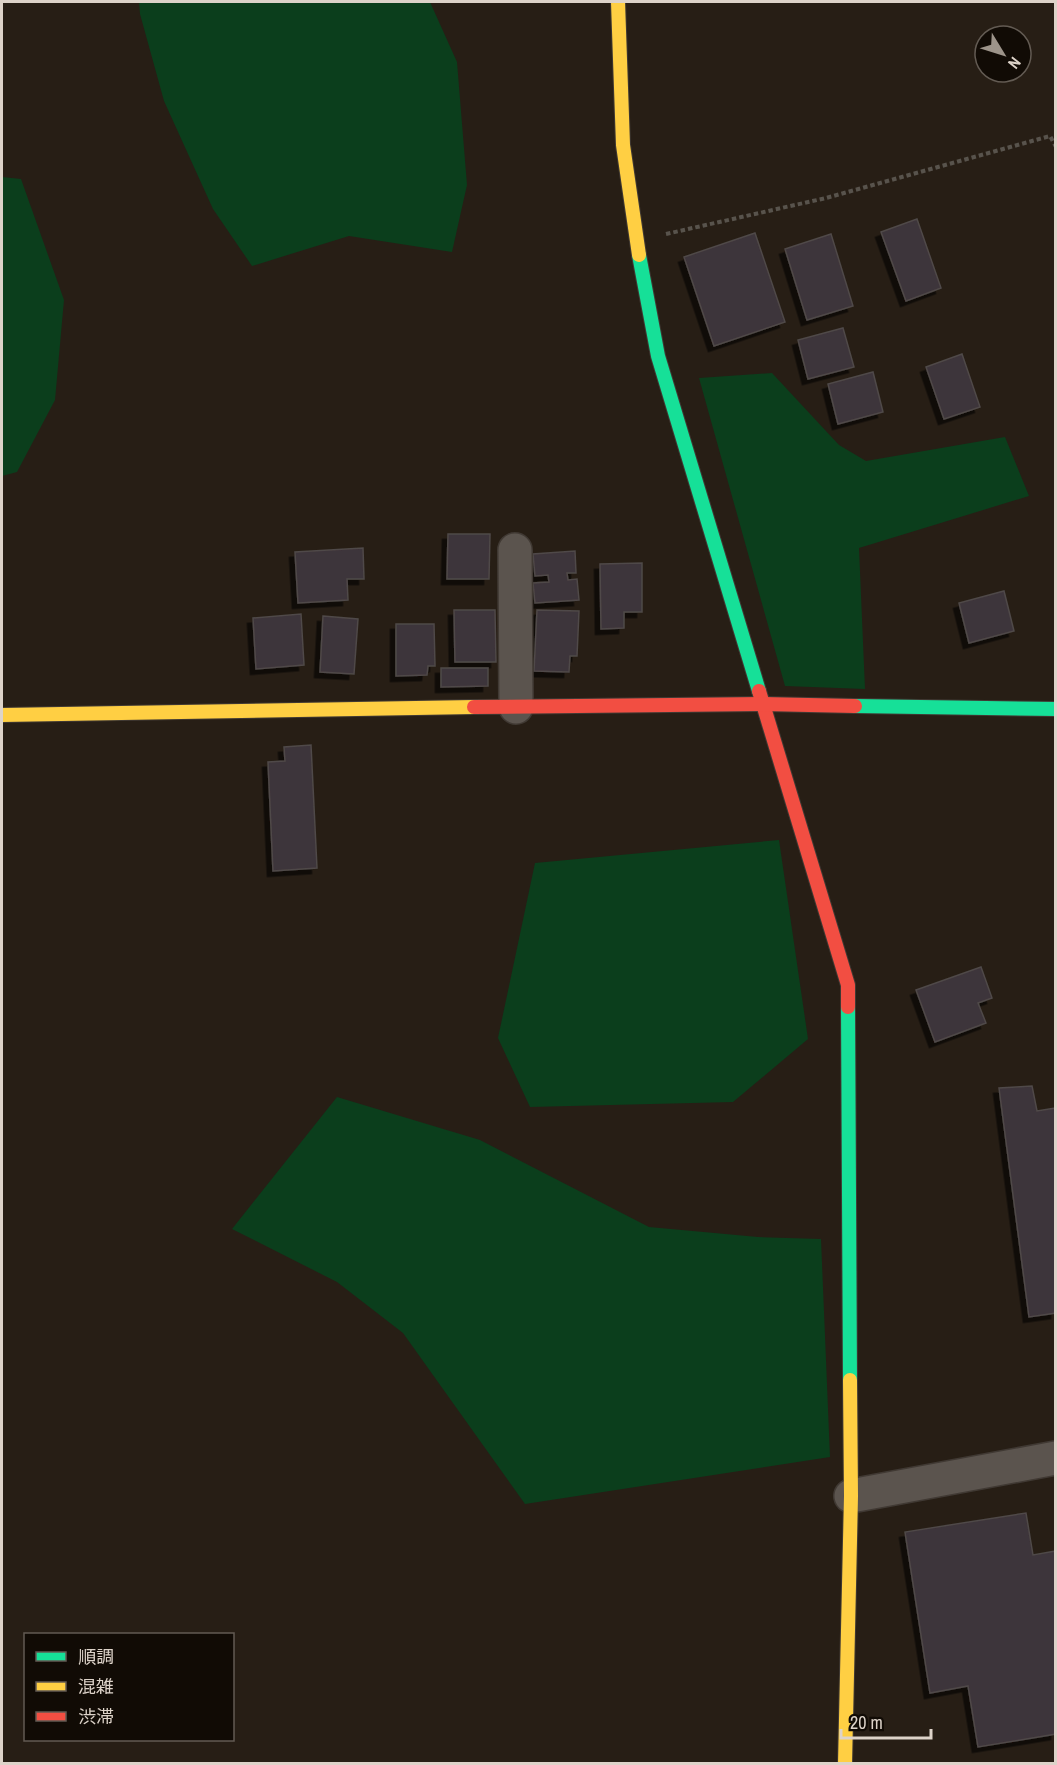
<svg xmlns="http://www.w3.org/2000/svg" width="1057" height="1765" font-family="'Archivo Narrow','Noto Sans JP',sans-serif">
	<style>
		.green { fill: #0b3e1c }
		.building { fill: #3e343a; stroke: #4f4948; stroke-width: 1.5; filter: url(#shadow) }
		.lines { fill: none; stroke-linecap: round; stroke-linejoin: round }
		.street-casing { stroke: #403933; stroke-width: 36 }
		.fast-casing { stroke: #403933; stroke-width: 16 }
		.slow-casing { stroke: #403933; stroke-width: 16 }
		.jam-casing { stroke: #403933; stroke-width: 16 }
		.path { stroke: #58534c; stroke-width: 4; stroke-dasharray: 4.5 3; stroke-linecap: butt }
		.street { stroke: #5b544e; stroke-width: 33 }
		.fast { stroke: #16e098; stroke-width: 14 }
		.slow { stroke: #ffcf43; stroke-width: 14 }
		.jam { stroke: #f24e42; stroke-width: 14 }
	</style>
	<defs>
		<filter id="shadow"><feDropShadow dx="-5.5" dy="5.5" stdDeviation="0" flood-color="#0009"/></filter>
	</defs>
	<rect width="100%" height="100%" fill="#271e15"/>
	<!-- green -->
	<g class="green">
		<polygon points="139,2 430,2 457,62 467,185 452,252 349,236 252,266 213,209 164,101 140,14"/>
		<polygon points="2,177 21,179 64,300 55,400 17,472 2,476"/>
		<polygon points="772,373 839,445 866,461 1005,437 1029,496 859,548 865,689 785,686 699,378"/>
		<polygon points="779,840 808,1039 733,1102 530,1107 498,1038 535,863"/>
		<polygon points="337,1097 480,1140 649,1227 758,1237 821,1239 830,1457 525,1504 403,1333 337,1282 232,1229"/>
	</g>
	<!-- building -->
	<g class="building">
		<polygon points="917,219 941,288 906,301 881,232"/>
		<polygon points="755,233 785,322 714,346 684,257"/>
		<polygon points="831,234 853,306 807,320 785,249"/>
		<polygon points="843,328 854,367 808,379 798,340"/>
		<polygon points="962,354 980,407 944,419 926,367"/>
		<polygon points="873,372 883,412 838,424 828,384"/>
		<polygon points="448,534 490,534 489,579 447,579"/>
		<polygon points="363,548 364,579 347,579 348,600 298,603 295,552"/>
		<polygon points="575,551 576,573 567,573 568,580 577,579 579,600 535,603 533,583 549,582 548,575 535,576 533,554"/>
		<polygon points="642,563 642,612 624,612 624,628 601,629 600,564"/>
		<polygon points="1004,591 1014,631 969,643 959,603"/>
		<polygon points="454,610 495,610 496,662 455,662"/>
		<polygon points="537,610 579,611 577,656 570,656 569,672 534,671"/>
		<polygon points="301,614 304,665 256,669 253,618"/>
		<polygon points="323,616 358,619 354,674 320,672"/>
		<polygon points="396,624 434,624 435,666 428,666 427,675 396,676"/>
		<polygon points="441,668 488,668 488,686 441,687"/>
		<polygon points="311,745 317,868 273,871 268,762 285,761 284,747"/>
		<polygon points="981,967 992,998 978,1003 986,1023 935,1042 916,990"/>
		<polygon points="1032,1086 1037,1111 1056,1108 1056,1313 1029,1317 999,1088"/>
		<polygon points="1026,1513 1033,1555 1056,1551 1056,1734 978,1747 968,1686 930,1693 905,1532"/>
	</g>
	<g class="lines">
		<defs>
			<g id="street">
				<polyline points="515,550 516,707"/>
				<polyline points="851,1496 1056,1458"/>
			</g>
			<g id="fast">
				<polyline points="639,255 658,356 759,691"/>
				<polyline points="855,706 1056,709"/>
				<polyline points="848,1007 850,1380"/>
			</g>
			<g id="slow">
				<polyline points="618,2 623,145 639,255"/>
				<polyline points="2,715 474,707"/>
				<polyline points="845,1764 851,1496 850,1380"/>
			</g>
			<g id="jam">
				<polyline points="759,691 848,985 848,1007"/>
				<polyline points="474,707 763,704 855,706"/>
			</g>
		</defs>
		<!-- street casing -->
		<use href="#street" class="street-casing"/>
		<!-- fast casing -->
		<use href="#fast" class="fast-casing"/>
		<!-- slow casing -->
		<use href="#slow" class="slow-casing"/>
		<!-- jam casing -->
		<use href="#jam" class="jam-casing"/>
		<!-- path -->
		<polyline class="path" points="666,234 826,198 1050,136 1056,147"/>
		<!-- street -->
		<use href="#street" class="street"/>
		<!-- fast -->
		<use href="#fast" class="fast"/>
		<!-- slow -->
		<use href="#slow" class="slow"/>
		<!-- jam -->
		<use href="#jam" class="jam"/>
	</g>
	<!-- border -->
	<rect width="1057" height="1765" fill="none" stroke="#ddd3c9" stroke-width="6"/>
	<!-- legend -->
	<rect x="24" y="1633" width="210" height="108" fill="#110b05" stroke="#635b53" stroke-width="1.5"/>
	<rect x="36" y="1652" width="30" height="9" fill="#16e098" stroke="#635b53" stroke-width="1.5"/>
	<text x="78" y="1663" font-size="18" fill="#ddd3c9">順調</text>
	<rect x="36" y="1682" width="30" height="9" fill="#ffcf43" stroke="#635b53" stroke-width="1.5"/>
	<text x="78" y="1693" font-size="18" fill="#ddd3c9">混雑</text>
	<rect x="36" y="1712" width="30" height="9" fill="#f24e42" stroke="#635b53" stroke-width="1.5"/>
	<text x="78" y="1723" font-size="18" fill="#ddd3c9">渋滞</text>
	<!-- north arrow -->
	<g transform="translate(1003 54) rotate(128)"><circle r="28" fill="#110b05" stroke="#635b53" stroke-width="1.5"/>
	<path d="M0-4.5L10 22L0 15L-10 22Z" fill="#9d948a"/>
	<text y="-9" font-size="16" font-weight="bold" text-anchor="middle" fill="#ddd3c9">N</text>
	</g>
	<!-- scale -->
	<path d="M841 1729v9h90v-9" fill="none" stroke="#ddd3c9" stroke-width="3"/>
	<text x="850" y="1729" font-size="18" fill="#ddd3c9" stroke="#110b05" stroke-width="4.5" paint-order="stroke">20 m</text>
</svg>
